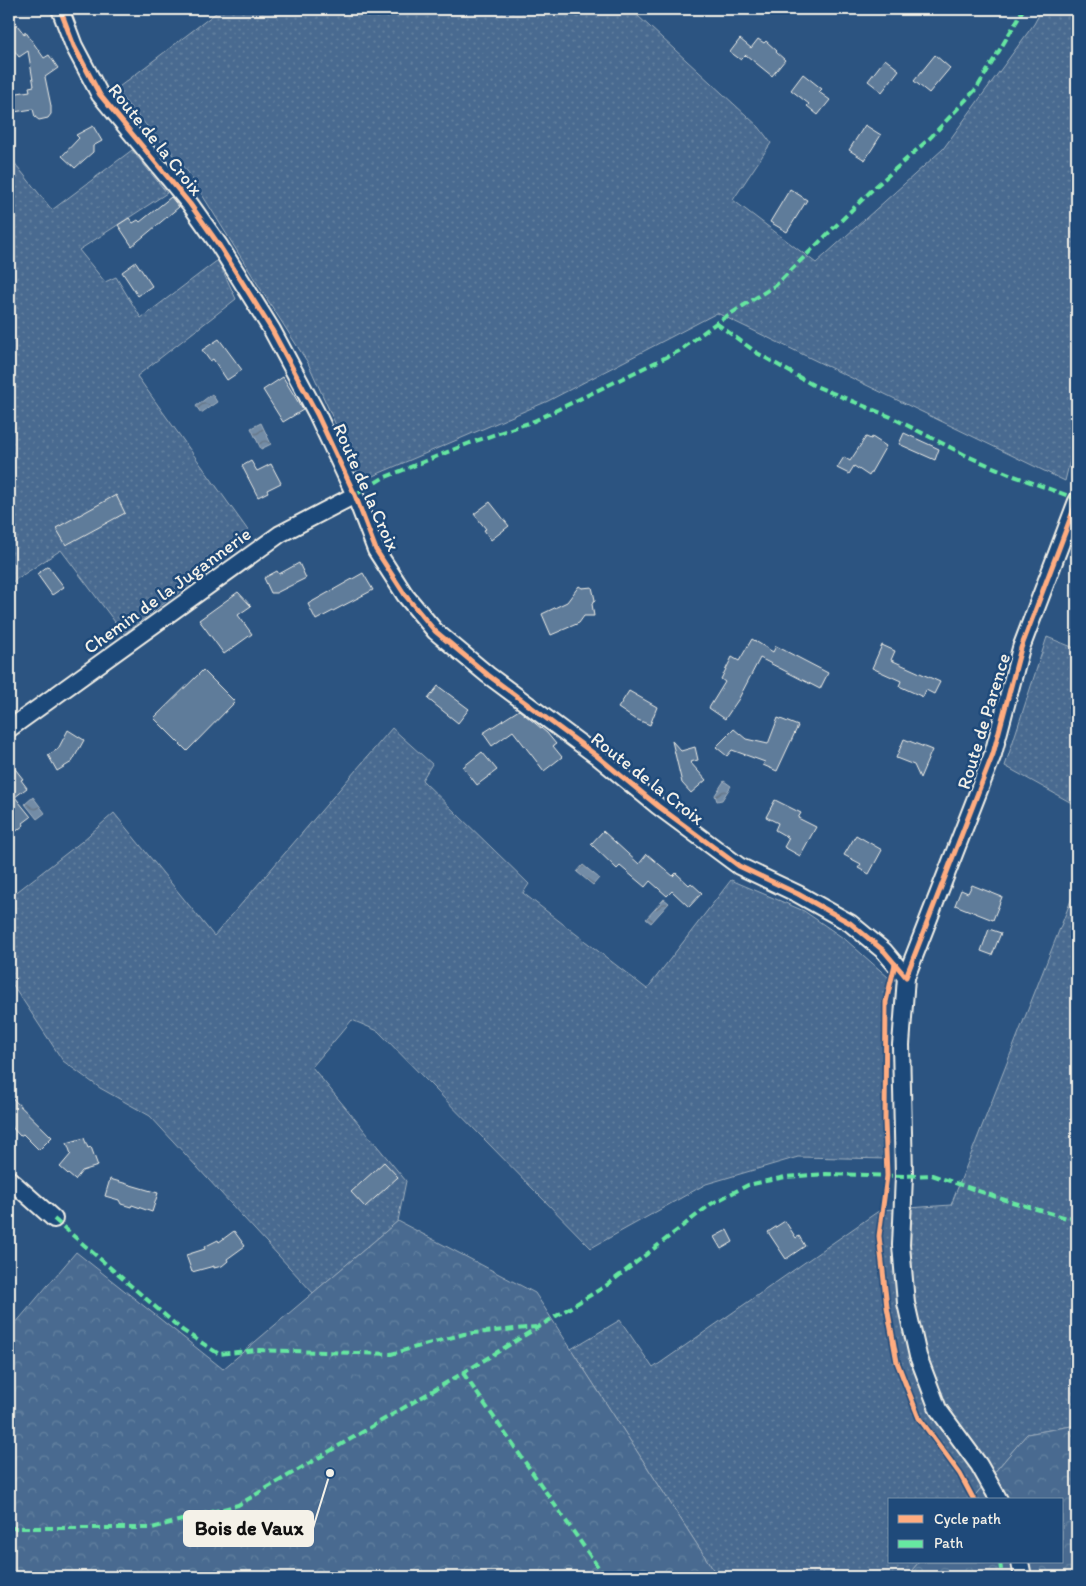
<svg xmlns="http://www.w3.org/2000/svg" width="1086" height="1586" font-family="Itim,sans-serif">
	<style>
		.grass { fill: url(#grass-dots); stroke: #9eaebc }
		.forest { fill: url(#forest-crowns); stroke: #9eaebc }
		.water { fill: url(#water-waves); stroke: #a7b4c0 }
		.building { fill: #5e7b9a; stroke: #f4f1e8 }
		.lines { fill: none; stroke-linecap: round; stroke-linejoin: round }
		.minor-casing { stroke: #f4f1e8; stroke-width: 20 }
		.minor { stroke: #1f4a7a; stroke-width: 16 }
		.quiet { stroke: #66e7a1; stroke-width: 4; stroke-dasharray: 8 4; stroke-linecap: butt }
		.cycleway-casing { stroke: #1f4a7a; stroke-width: 8 }
		.cycleway { stroke: #ffac80; stroke-width: 5 }
		.labels { text-anchor: middle; stroke-width: 5; stroke-linejoin: round; paint-order: stroke }
		.street-label { font-size: 19px; fill: #f4f1e8; stroke: #1f4a7a }
		.leader { fill: none; stroke: #f4f1e8; stroke-width: 2 }
		.callout-dot { fill: #f4f1e8; stroke: #1f4a7a; stroke-width: 2 }
		.callout { fill: #f4f1e8; stroke: #f4f1e8; stroke-width: 2 }
		.callout-label { font-size: 20px; text-anchor: middle; font-weight: bold; fill: #111 }
	</style>
	<defs>
		<pattern id="grass-dots" width="8" height="8" patternUnits="userSpaceOnUse" patternTransform="scale(1.25)"><rect width="8" height="8" fill="#496b90"/><path d="M2 2h.1M6 6h.1" fill="none" stroke="#6481a0" stroke-width="1.8" stroke-linecap="round"/></pattern>
		<pattern id="forest-crowns" width="20" height="18" patternUnits="userSpaceOnUse" patternTransform="scale(1.25)"><rect width="20" height="18" fill="#496b90"/><path d="M2 6a3 3 0 1 1 6 0M12 15a3 3 0 1 1 6 0" fill="none" stroke="#6481a0"/></pattern>
		<pattern id="water-waves" width="16" height="10" patternUnits="userSpaceOnUse" patternTransform="scale(1.25)"><rect width="16" height="10" fill="#738ca6"/><path d="M0 5q4-4 8 0t8 0" fill="none" stroke="#647484"/></pattern>
	</defs>
	<rect width="100%" height="100%" fill="#2c5481"/>
	<filter id="ink" filterUnits="userSpaceOnUse"><feTurbulence type="fractalNoise" baseFrequency=".02" numOctaves="2"/><feDisplacementMap in="SourceGraphic" scale="10" xChannelSelector="R" yChannelSelector="G"/><feConvolveMatrix kernelMatrix="1 2 1 2 8 2 1 2 1" color-interpolation-filters="sRGB"/></filter>
	<g filter="url(#ink)">
		<!-- grass -->
		<g class="grass">
			<polygon points="221,9 641,9 638,16 759,127 771,143 733,200 816,263 943,149 1034,24 1042,9 1077,9 1077,432 1065,481 717,313 548,401 361,481 308,363 260,288 188,172 115,90"/>
			<polygon points="132,150 167,193 79,250 105,282 116,277 141,318 218,260 236,299 137,376 252,536 124,634 61,550 9,584 9,156 52,210"/>
			<polygon points="1047,637 1077,649 1077,806 1005,766"/>
			<polygon points="392,728 432,764 422,780 529,884 523,893 647,989 731,880 804,911 846,940 889,978 888,1159 798,1157 706,1184 591,1248 378,1031 352,1020 312,1067 406,1181 398,1221 313,1293 150,1116 100,1088 63,1061 9,979 9,898 81,842 114,813 214,936"/>
			<polygon points="1077,885 1077,1425 1027,1434 971,1500 890,1500 890,1562 919,1562 906,1577 718,1577 571,1349 620,1320 653,1368 880,1210 951,1205"/>
		</g>
		<!-- forest -->
		<g class="forest">
			<polygon points="398,1221 535,1293 718,1577 9,1577 9,1331 76,1252 223,1369"/>
			<polygon points="1077,1425 1077,1577 906,1577 919,1562 1062,1562 1062,1500 971,1500 1027,1434"/>
		</g>
		<!-- water -->
		<g class="water">
			<polygon points="212,394 217,402 201,413 196,406"/>
			<polygon points="261,423 271,444 261,449 251,428"/>
			<polygon points="724,781 731,786 722,800 717,801 715,795"/>
			<polygon points="33,797 45,813 37,819 25,804"/>
			<polygon points="583,865 599,878 593,885 577,872"/>
			<polygon points="664,899 669,903 651,923 646,919"/>
		</g>
		<!-- building -->
		<g class="building">
			<polygon points="9,15 25,35 25,31 44,58 49,55 58,68 45,77 51,106 51,114 48,118 39,120 35,117 33,109 14,112 11,94 30,91 29,87 34,86 28,51 19,57 13,49 9,49"/>
			<polygon points="740,39 751,48 758,39 764,43 766,41 777,51 776,52 785,60 772,76 746,55 741,60 730,52"/>
			<polygon points="935,55 950,68 929,93 914,81"/>
			<polygon points="885,59 899,70 882,92 868,81"/>
			<polygon points="803,74 822,89 819,92 830,100 818,115 807,106 809,104 791,90"/>
			<polygon points="865,125 881,135 865,160 849,150"/>
			<polygon points="93,126 102,141 93,146 93,152 75,168 62,156 79,138 76,135"/>
			<polygon points="790,189 807,200 787,232 770,222"/>
			<polygon points="171,197 179,207 132,246 118,225 129,218 133,223 138,220 140,222"/>
			<polygon points="136,262 152,286 138,296 122,272"/>
			<polygon points="219,339 242,370 227,380 213,359 210,361 202,350"/>
			<polygon points="283,377 303,410 283,422 263,390"/>
			<polygon points="904,433 939,449 935,460 899,444"/>
			<polygon points="866,437 871,439 872,437 886,446 869,476 854,466 849,474 837,468 844,457 850,461"/>
			<polygon points="251,461 257,471 271,464 281,483 267,490 268,492 258,497 242,466"/>
			<polygon points="116,495 125,513 66,545 56,528"/>
			<polygon points="490,502 509,526 491,540 484,530 486,529 474,514"/>
			<polygon points="299,563 306,578 276,593 271,593 264,578 277,571 279,574"/>
			<polygon points="48,566 64,587 52,595 37,574"/>
			<polygon points="363,573 373,590 316,620 308,604"/>
			<polygon points="579,586 582,588 592,587 595,600 592,604 594,616 584,616 579,623 551,635 542,614 567,602"/>
			<polygon points="238,592 251,606 238,615 252,634 224,654 199,620"/>
			<polygon points="752,639 773,652 776,646 828,673 820,689 760,658 738,700 725,719 709,708 725,682 721,679 732,657 739,661"/>
			<polygon points="882,645 895,651 891,660 940,682 934,694 926,690 923,697 899,686 901,681 872,668"/>
			<polygon points="203,670 235,702 187,751 154,718"/>
			<polygon points="438,686 469,709 458,723 428,699"/>
			<polygon points="629,691 657,707 650,725 633,718 618,708"/>
			<polygon points="519,710 547,733 556,744 553,746 562,757 544,771 513,731 492,746 483,733"/>
			<polygon points="778,718 798,726 777,771 763,765 765,762 732,750 727,756 716,747 734,729 746,739 768,744"/>
			<polygon points="68,730 84,740 72,762 57,771 48,755 58,749"/>
			<polygon points="904,739 932,750 920,778 914,765 896,758"/>
			<polygon points="672,741 681,751 695,747 698,760 690,762 706,780 691,793 682,783"/>
			<polygon points="482,752 497,770 477,785 463,767"/>
			<polygon points="9,761 23,779 21,780 27,788 15,797 31,817 23,823 24,825 9,837"/>
			<polygon points="775,800 801,813 798,818 816,827 800,856 784,847 789,838 775,830 778,823 766,817"/>
			<polygon points="603,831 639,864 647,854 673,876 676,873 689,885 691,883 702,893 689,907 672,891 667,896 650,881 645,887 620,866 617,869 591,844"/>
			<polygon points="856,835 882,850 869,874 858,868 861,864 844,855"/>
			<polygon points="972,885 1002,897 993,920 955,905 961,890 968,893"/>
			<polygon points="989,929 1001,933 992,955 981,951"/>
			<polygon points="9,1095 52,1137 39,1150 23,1134 20,1136 9,1124"/>
			<polygon points="84,1138 88,1148 91,1147 98,1166 82,1171 75,1180 60,1167 71,1154 67,1143"/>
			<polygon points="384,1162 398,1177 365,1207 351,1192"/>
			<polygon points="110,1179 158,1193 152,1212 132,1205 131,1207 121,1204 119,1200 105,1196"/>
			<polygon points="785,1221 796,1238 799,1236 805,1246 786,1259 768,1232"/>
			<polygon points="727,1230 733,1242 721,1249 714,1237"/>
			<polygon points="234,1231 245,1246 227,1259 228,1261 222,1266 214,1268 214,1266 192,1272 186,1255 205,1249 204,1247 218,1240 219,1242"/>
		</g>
		<g class="lines">
			<defs>
				<g id="minor">
					<polyline points="60,9 74,46 100,95 190,204 219,245 272,330 317,414 355,495 376,550 405,595 435,631 488,675 597,756 658,806 739,866 798,894 850,923 884,951 906,977"/>
					<polyline points="9,729 280,534 355,495"/>
					<polyline points="9,1179 54,1219"/>
					<polyline points="999,1500 979,1465 938,1409 918,1356 906,1303 901,1245 904,1176 901,1045 906,977 993,754 1021,648 1077,501"/>
					<polyline points="1020,1562 1023,1577"/>
				</g>
			</defs>
			<!-- minor casing -->
			<use href="#minor" class="minor-casing"/>
			<!-- minor -->
			<use href="#minor" class="minor"/>
			<!-- quiet -->
			<g class="quiet">
				<polyline points="716,323 757,353 813,385 891,417 967,456 1014,476 1077,499"/>
				<polyline points="355,495 383,478 470,443 534,421 679,351 716,323 776,285 874,188 930,138 977,88 1018,19 1023,9"/>
				<polyline points="54,1219 182,1330 219,1354 256,1350 391,1354 464,1334 536,1327"/>
				<polyline points="463,1373 605,1577"/>
				<polyline points="9,1528 152,1528 238,1505 463,1373 607,1285 711,1204 748,1185 785,1177 826,1174 904,1176 932,1175 1005,1200 1067,1218 1077,1216"/>
				<polyline points="1000,1562 1002,1577"/>
			</g>
			<defs>
				<g id="cycleway">
					<polyline points="60,9 74,46 100,95 190,204 219,245 272,330 317,414 355,495 376,550 405,595 435,631 488,675 597,756 658,806 739,866 798,894 850,923 884,951 906,977 993,754 1021,648 1077,501"/>
					<polyline points="895,964 886,1002 885,1121 887,1176 879,1236 887,1307 897,1362 919,1418 960,1474 974,1500"/>
				</g>
			</defs>
			<!-- cycleway casing -->
			<use href="#cycleway" class="cycleway-casing"/>
			<!-- cycleway -->
			<use href="#cycleway" class="cycleway"/>
		</g>
	</g>
	<g class="labels">
		<!-- street labels -->
		<g class="street-label">
			<text transform="translate(156 139) rotate(51)" y="7">Route de la Croix</text>
			<text transform="translate(367 487) rotate(66)" y="7">Route de la Croix</text>
			<text transform="translate(167 590) rotate(-36)" y="7">Chemin de la Jugannerie</text>
			<text transform="translate(983 721) rotate(-73)" y="7">Route de Parence</text>
			<text transform="translate(648 778) rotate(38)" y="7">Route de la Croix</text>
		</g>
	</g>
	<!-- callouts -->
	<path class="leader" d="M330 1473L313 1528"/>
	<circle class="callout-dot" cx="330" cy="1473" r="5"/>
	<rect class="callout" x="184" y="1511" width="129" height="35" rx="5"/>
	<g class="callout-label">
		<text x="249" y="1535">Bois de Vaux</text>
	</g>
	<!-- margin -->
	<rect width="1086" height="1586" fill="none" stroke="#1f4a7a" stroke-width="30"/>
	<rect x="15" y="15" width="1056" height="1556" fill="none" stroke="#f4f1e8" stroke-width="2" filter="url(#ink)"/>
	<!-- legend -->
	<rect x="888" y="1498" width="175" height="65" fill="#1f4a7a" stroke="#748da6"/>
	<rect x="898" y="1515" width="25" height="8" fill="#ffac80" stroke="#748da6"/>
	<text x="934" y="1524" font-size="15" fill="#f4f1e8">Cycle path</text>
	<rect x="898" y="1540" width="25" height="8" fill="#66e7a1" stroke="#748da6"/>
	<text x="934" y="1548" font-size="15" fill="#f4f1e8">Path</text>
</svg>
